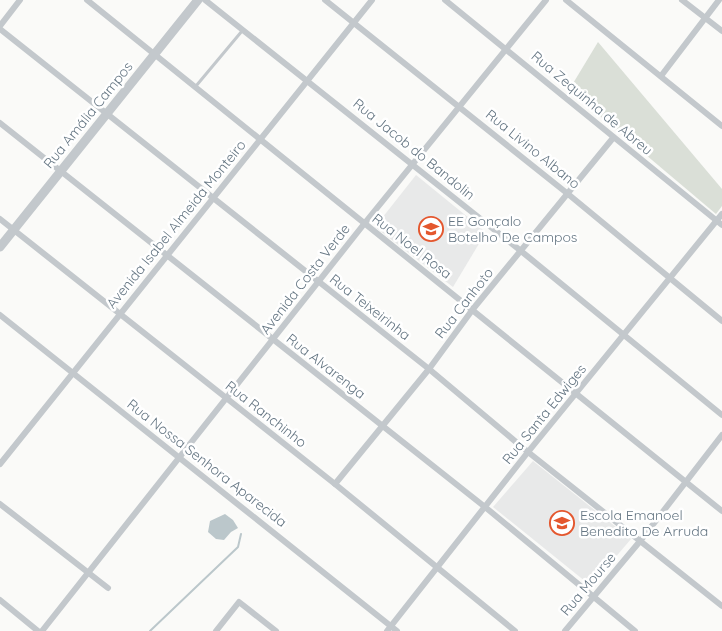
<svg xmlns="http://www.w3.org/2000/svg" width="722" height="631" font-family="Quicksand,sans-serif">
	<style>
		.built { fill: #e8e9e9 }
		.green { fill: #dadfd7 }
		.water { fill: #bbc7cb }
		.lines { fill: none; stroke-linecap: round; stroke-linejoin: round }
		.stream { stroke: #bbc7cb; stroke-width: 2 }
		.service { stroke: #c3c8cc; stroke-width: 3 }
		.minor { stroke: #c3c8cc; stroke-width: 6 }
		.tertiary { stroke: #c3c8cc; stroke-width: 9 }
		.labels { text-anchor: middle; stroke-width: 5; stroke-linejoin: round; paint-order: stroke }
		.street-label { font-size: 14px; fill: #657683; stroke: #fff }
		.poi-label { font-size: 14px; fill: #657683; stroke: #fff; text-anchor: start }
	</style>
	<rect width="100%" height="100%" fill="#fafaf8"/>
	<!-- built -->
	<g class="built">
		<polygon points="416,175 486,232 453,287 375,227"/>
		<polygon points="533,461 631,539 591,586 493,507"/>
	</g>
	<!-- green -->
	<polygon class="green" points="598,42 722,189 722,206 716,214 569,90"/>
	<!-- water -->
	<polygon class="water" points="225,514 233,520 238,528 231,532 224,540 216,539 208,532 210,521"/>
	<g class="lines">
		<!-- stream -->
		<polyline class="stream" points="150,631 238,547 241,534"/>
		<!-- service -->
		<polyline class="service" points="196,86 242,31"/>
		<!-- minor -->
		<g class="minor">
			<polyline points="87,0 722,511"/>
			<polyline points="205,0 521,251 722,415"/>
			<polyline points="325,0 568,194 722,321"/>
			<polyline points="445,0 722,225"/>
			<polyline points="566,0 722,126"/>
			<polyline points="682,0 722,31"/>
			<polyline points="0,26 20,0"/>
			<polyline points="0,29 429,369 528,452 722,606"/>
			<polyline points="661,76 719,0"/>
			<polyline points="0,123 485,507 635,631"/>
			<polyline points="0,219 335,484 515,631"/>
			<polyline points="0,315 397,631"/>
			<polyline points="0,464 372,0"/>
			<polyline points="335,484 429,369 473,309 613,138"/>
			<polyline points="0,504 108,588"/>
			<polyline points="0,600 38,631"/>
			<polyline points="42,631 364,224 546,0"/>
			<polyline points="216,631 239,602 276,631"/>
			<polyline points="387,631 528,452 722,214"/>
			<polyline points="565,631 641,540 722,435"/>
		</g>
		<!-- tertiary -->
		<polyline class="tertiary" points="0,247 198,0"/>
	</g>
	<!-- icons -->
	<defs>
		<symbol id="school-ring" viewBox="-11 -11 22 22"><circle r="9.5" fill="#fff" stroke="#e4572e" stroke-width="1.5"/><path d="M0-5L7-2L0 1L-7-2ZM-4 1L0 2.5L4 1V4Q0 6-4 4Z" fill="#e4572e"/></symbol>
	</defs>
	<g fill-rule="evenodd">
		<use href="#school-ring" x="417" y="215" width="28" height="28"/>
		<use href="#school-ring" x="548" y="509" width="28" height="28"/>
	</g>
	<g class="labels">
		<!-- street labels -->
		<g class="street-label">
			<text transform="translate(592 103) rotate(40)" y="5">Rua Zequinha de Abreu</text>
			<text transform="translate(88 115) rotate(-51)" y="5">Rua Amália Campos</text>
			<text transform="translate(414 149) rotate(39)" y="5">Rua Jacob do Bandolin</text>
			<text transform="translate(533 149) rotate(39)" y="5">Rua Livino Albano</text>
			<text transform="translate(176 224) rotate(-51)" y="5">Avenida Isabel Almeida Monteiro</text>
			<text transform="translate(412 246) rotate(38)" y="5">Rua Noel Rosa</text>
			<text transform="translate(305 279) rotate(-52)" y="5">Avenida Costa Verde</text>
			<text transform="translate(464 303) rotate(-52)" y="5">Rua Canhoto</text>
			<text transform="translate(370 307) rotate(38)" y="5">Rua Teixeirinha</text>
			<text transform="translate(326 366) rotate(38)" y="5">Rua Alvarenga</text>
			<text transform="translate(266 414) rotate(38)" y="5">Rua Ranchinho</text>
			<text transform="translate(544 414) rotate(-51)" y="5">Rua Santa Edwiges</text>
			<text transform="translate(207 463) rotate(38)" y="5">Rua Nossa Senhora Aparecida</text>
			<text transform="translate(588 584) rotate(-50)" y="5">Rua Mourse</text>
		</g>
		<!-- poi labels -->
		<g class="poi-label">
			<text x="448" y="226">EE Gonçalo<tspan x="448" dy="16">Botelho De Campos</tspan></text>
			<text x="580" y="520">Escola Emanoel<tspan x="580" dy="16">Benedito De Arruda</tspan></text>
		</g>
	</g>
</svg>
